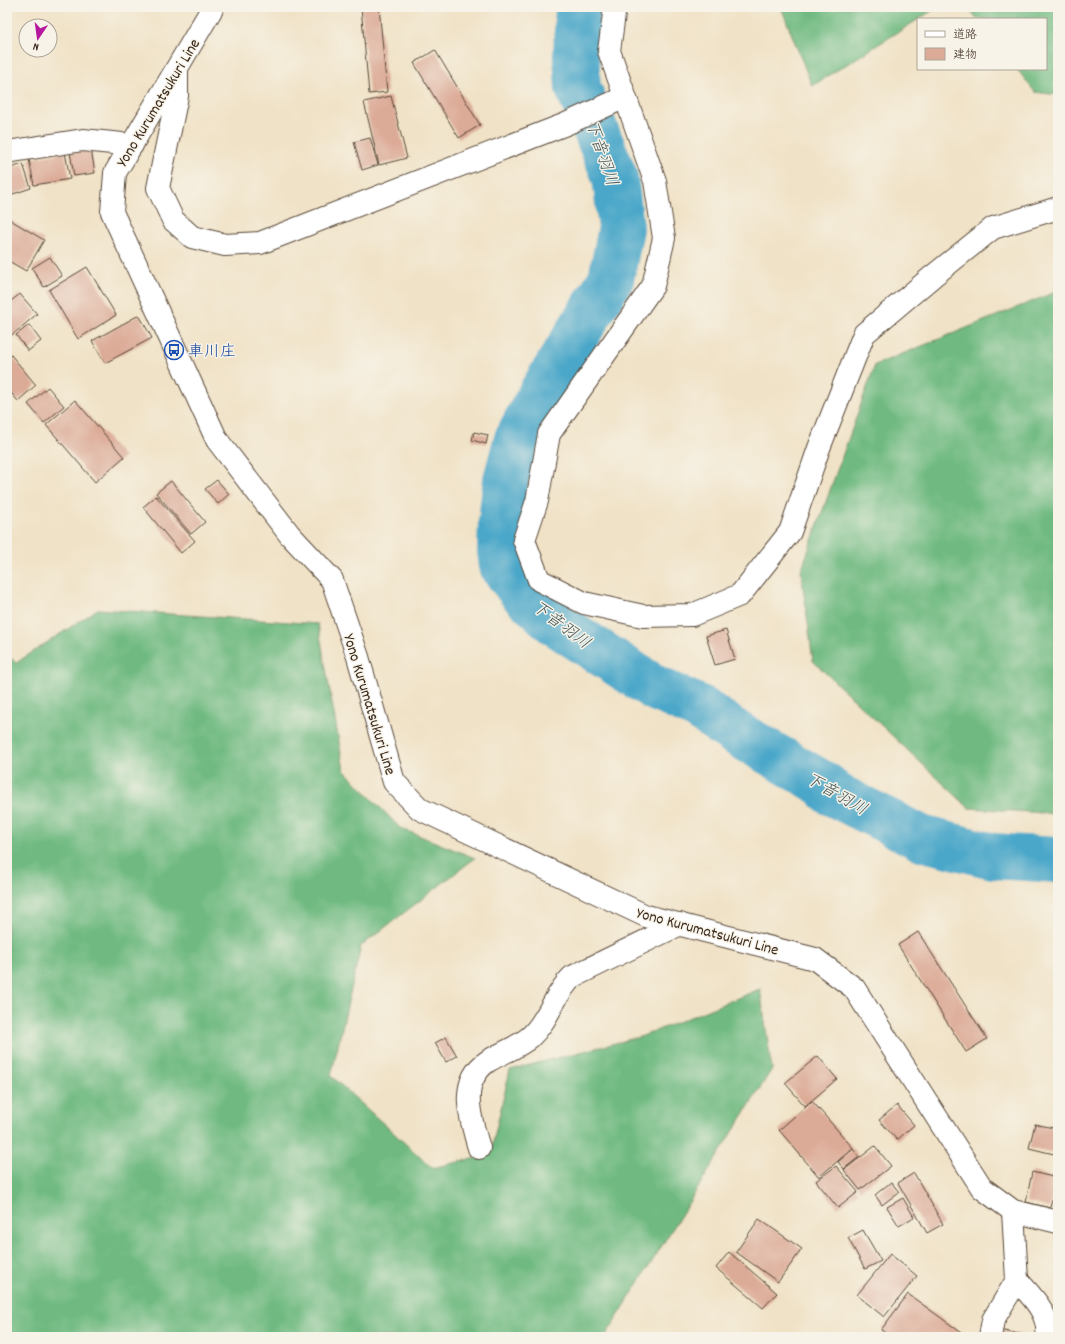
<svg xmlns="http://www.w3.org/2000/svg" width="1065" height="1344" font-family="Dekko,'Klee One',sans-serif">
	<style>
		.forest { fill: #70ba81; stroke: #567250 }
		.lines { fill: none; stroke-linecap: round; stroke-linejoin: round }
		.river { stroke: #4ba7c9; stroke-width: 46 }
		.building { fill: #dcab97 }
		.street-casing { stroke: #564637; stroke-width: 24 }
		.secondary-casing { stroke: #564637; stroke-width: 24 }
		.street { stroke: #fff; stroke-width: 22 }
		.secondary { stroke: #fff; stroke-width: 22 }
		.labels { text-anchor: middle; stroke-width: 3; stroke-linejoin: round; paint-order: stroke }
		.street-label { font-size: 16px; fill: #3b2a1e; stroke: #f7f3e8 }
		.transit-label { font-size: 16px; fill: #164399; stroke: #f7f3e8; text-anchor: start }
		.water-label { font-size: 17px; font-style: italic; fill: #41565a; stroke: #f7f3e8 }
	</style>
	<rect width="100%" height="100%" fill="#f7f3e8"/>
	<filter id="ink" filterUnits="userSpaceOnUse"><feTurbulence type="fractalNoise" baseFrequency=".025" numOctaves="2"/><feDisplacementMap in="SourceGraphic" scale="8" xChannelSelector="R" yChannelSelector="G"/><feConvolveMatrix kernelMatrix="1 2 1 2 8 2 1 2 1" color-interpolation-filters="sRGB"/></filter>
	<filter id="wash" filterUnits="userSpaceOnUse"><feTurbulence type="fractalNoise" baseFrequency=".012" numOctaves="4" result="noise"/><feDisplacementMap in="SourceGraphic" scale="16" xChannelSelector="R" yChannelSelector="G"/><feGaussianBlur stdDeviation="0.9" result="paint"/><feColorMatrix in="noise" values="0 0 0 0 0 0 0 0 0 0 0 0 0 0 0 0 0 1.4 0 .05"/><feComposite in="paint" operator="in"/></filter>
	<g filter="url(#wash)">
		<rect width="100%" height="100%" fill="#f0e2c6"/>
		<!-- forest -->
		<g class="forest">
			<polygon points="781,7 938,7 812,86"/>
			<polygon points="968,7 1058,7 1058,95 1035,92 1017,69 1046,69 1046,19 977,19"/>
			<polygon points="1058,291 1058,814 969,808 813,661 801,571 875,365"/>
			<polygon points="98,609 318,624 344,770 400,828 475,858 361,946 331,1076 432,1168 490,1155 510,1070 643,1036 760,989 772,1069 605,1337 7,1337 7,654 16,663"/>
		</g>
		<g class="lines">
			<!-- river -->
			<polyline class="river" points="578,7 576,56 578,88 615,177 621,228 611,279 541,393 517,439 506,480 501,522 500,551 502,566 522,593 555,623 655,688 698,707 736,733 827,786 830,792 921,838 993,856 1058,860"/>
		</g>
		<g id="blocks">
			<!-- building -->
			<g class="building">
				<polygon points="361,7 379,7 387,92 369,94"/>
				<polygon points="435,50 480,125 459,138 414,63"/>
				<polygon points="391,96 407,158 379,165 364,102"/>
				<polygon points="370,138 378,165 362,170 354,142"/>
				<polygon points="91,149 95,173 74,176 70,152"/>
				<polygon points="65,152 70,179 34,185 29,159"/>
				<polygon points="23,164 31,188 7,196 7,169"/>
				<polygon points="7,218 44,240 26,271 7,260"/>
				<polygon points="50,257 62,276 44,287 32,268"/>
				<polygon points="87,267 116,315 78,339 49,290"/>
				<polygon points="20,294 37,314 12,335 7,329 7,304"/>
				<polygon points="139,315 152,338 105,363 92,341"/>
				<polygon points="29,325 41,341 28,351 16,335"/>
				<polygon points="11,355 36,385 18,401 7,388 7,358"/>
				<polygon points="48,387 64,406 44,423 28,404"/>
				<polygon points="75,400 124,457 95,482 46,425"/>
				<polygon points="474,432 488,435 486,444 472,440"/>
				<polygon points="217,480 229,494 218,504 205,489"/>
				<polygon points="171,481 205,522 191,534 156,493"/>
				<polygon points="156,496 195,541 181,553 143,507"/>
				<polygon points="726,630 735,659 715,665 706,636"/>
				<polygon points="918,932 987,1039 966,1052 898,945"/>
				<polygon points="446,1037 457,1056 446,1062 435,1043"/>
				<polygon points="818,1056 837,1079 805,1106 785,1083"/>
				<polygon points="812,1101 853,1148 819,1177 779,1130"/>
				<polygon points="897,1105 914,1125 897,1140 879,1120"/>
				<polygon points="1035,1124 1058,1129 1058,1155 1029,1148"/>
				<polygon points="875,1146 891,1166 860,1190 844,1170"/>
				<polygon points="853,1149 859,1157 844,1169 838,1162"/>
				<polygon points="836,1166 858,1192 838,1208 816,1181"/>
				<polygon points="1032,1172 1057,1178 1050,1208 1026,1202"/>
				<polygon points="914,1173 943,1224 927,1233 898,1183"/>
				<polygon points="891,1182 899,1192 882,1205 875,1195"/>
				<polygon points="903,1198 914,1217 899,1226 887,1207"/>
				<polygon points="759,1219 802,1249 778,1282 736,1252"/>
				<polygon points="863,1230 881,1261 865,1269 848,1238"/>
				<polygon points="729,1252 777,1293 763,1308 716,1268"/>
				<polygon points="890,1254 917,1276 884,1317 857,1295"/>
				<polygon points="908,1294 962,1333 959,1337 891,1337 881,1330"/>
				<polygon points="999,1330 1029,1336 1029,1337 997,1337"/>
				<polygon points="693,1333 705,1336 705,1337 692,1337"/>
			</g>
		</g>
	</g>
	<g filter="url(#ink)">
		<use href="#blocks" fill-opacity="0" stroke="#564637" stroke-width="1"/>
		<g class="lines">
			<defs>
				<g id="street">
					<polyline points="615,7 609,51 655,181 664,238 653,286 549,434 537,501 524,540 539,580 584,603 643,616 692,615 740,595 790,532 819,448 864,334 933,276 993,228 1058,208"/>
					<polyline points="177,69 177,96 158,188 173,220 192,237 225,245 260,243 566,124 625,97"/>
					<polyline points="7,152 83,140 132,145"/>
					<path d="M 479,1148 C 471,1120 457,1082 488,1061 C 501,1053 519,1047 530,1037 C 549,1020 554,994 572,977 L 680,924"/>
					<path d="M 1017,1280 C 1032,1297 1050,1313 1047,1337"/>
					<polyline points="990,1337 993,1320 1017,1280 1013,1211"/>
				</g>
				<polyline id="secondary" points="213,7 115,173 112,212 217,440 290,535 332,580 358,657 394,782 420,809 646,916 815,959 854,988 982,1188 1013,1211 1058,1222"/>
			</defs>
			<!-- street casing -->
			<use href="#street" class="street-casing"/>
			<!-- secondary casing -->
			<use href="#secondary" class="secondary-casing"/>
			<!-- street -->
			<use href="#street" class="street"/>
			<!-- secondary -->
			<use href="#secondary" class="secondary"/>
		</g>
	</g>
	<!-- icons -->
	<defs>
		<symbol id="bus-ring" viewBox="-11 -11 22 22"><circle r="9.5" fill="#f7f3e8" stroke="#1a4fb4" stroke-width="1.5"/><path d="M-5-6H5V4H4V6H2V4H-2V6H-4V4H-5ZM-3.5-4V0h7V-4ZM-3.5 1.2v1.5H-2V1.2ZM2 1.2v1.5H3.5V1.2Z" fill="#1a4fb4"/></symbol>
	</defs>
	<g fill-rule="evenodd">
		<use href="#bus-ring" x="163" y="339" width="22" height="22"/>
	</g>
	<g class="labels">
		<!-- street labels -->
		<g class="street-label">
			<text transform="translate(157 102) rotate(-59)" y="6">Yono Kurumatsukuri Line</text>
			<text transform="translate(371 704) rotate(73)" y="6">Yono Kurumatsukuri Line</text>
			<text transform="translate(708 930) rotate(15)" y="6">Yono Kurumatsukuri Line</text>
		</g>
		<!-- transit labels -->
		<g class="transit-label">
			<text x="188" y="356">車川庄</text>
		</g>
		<!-- water labels -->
		<g class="water-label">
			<text transform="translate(603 153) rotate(71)" y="6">下音羽川</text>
			<text transform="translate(562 624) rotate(37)" y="6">下音羽川</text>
			<text transform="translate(837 793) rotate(30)" y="6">下音羽川</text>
		</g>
	</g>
	<!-- margin -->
	<rect width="1065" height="1344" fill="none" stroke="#f7f3e8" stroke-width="24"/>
	<!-- legend -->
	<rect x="917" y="18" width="130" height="52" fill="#f7f3e8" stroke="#aca397"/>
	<rect x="925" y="31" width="20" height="6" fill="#ffffff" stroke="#aca397"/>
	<text x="953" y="38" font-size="12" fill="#3b2a1e">道路</text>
	<rect x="925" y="48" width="20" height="12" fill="#dcab97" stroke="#aca397"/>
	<text x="953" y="58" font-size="12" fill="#3b2a1e">建物</text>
	<!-- north arrow -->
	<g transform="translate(38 38) rotate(193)"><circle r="19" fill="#f7f3e8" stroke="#aca397"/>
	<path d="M0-3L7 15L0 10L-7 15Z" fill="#b5179e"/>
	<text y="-6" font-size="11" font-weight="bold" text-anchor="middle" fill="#3b2a1e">N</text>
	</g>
</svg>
